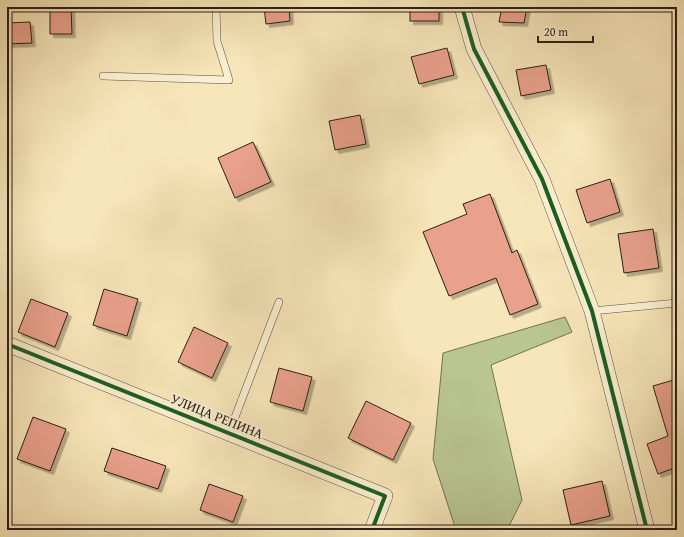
<svg xmlns="http://www.w3.org/2000/svg" width="684" height="537" font-family="'Gentium Book Plus',serif">
	<style>
		.green { fill: #b9c692; stroke: #727254 }
		.building { fill: #e9a18c; stroke: #2a1f17; filter: url(#shadow) }
		.lines { fill: none; stroke-linecap: round; stroke-linejoin: round }
		.lane-casing { stroke: #5d5140; stroke-width: 8 }
		.street-casing { stroke: #5d5140; stroke-width: 16 }
		.lane { stroke: #faefd2; stroke-width: 7 }
		.street { stroke: #faefd2; stroke-width: 15 }
		.cycleway-casing { stroke: #faefd2; stroke-width: 6 }
		.cycleway { stroke: #1b5e20; stroke-width: 4 }
		.labels { text-anchor: middle; stroke-width: 4; stroke-linejoin: round; paint-order: stroke }
		.street-label { font-size: 14px; fill: #2a1f17; stroke: #faefd2 }
	</style>
	<defs>
		<filter id="shadow"><feDropShadow dx="3.5" dy="3.5" stdDeviation="0" flood-color="#0004"/></filter>
	</defs>
	<rect width="100%" height="100%" fill="#f7e6b9"/>
	<filter id="stains"><feTurbulence type="fractalNoise" baseFrequency=".005" numOctaves="4"/><feColorMatrix values="0 0 0 0 .2 0 0 0 0 .09 0 0 0 0 .02 0 0 0 .5 -.17"/></filter>
	<radialGradient id="worn" r=".72"><stop offset=".6" stop-color="#630" stop-opacity="0"/><stop offset="1" stop-color="#630" stop-opacity=".3"/></radialGradient>
	<!-- green -->
	<polygon class="green" points="565,317 572,332 491,365 522,500 507,530 456,530 433,459 443,353"/>
	<!-- building -->
	<g class="building">
		<polygon points="50,7 71,7 72,34 50,34"/>
		<polygon points="264,7 289,7 290,21 266,24"/>
		<rect x="410" y="7" width="29" height="14"/>
		<polygon points="502,7 527,7 524,23 499,22"/>
		<polygon points="30,22 32,43 7,44 7,23"/>
		<polygon points="447,48 454,75 419,84 411,57"/>
		<polygon points="546,65 551,90 521,96 516,70"/>
		<polygon points="360,115 366,144 335,150 329,121"/>
		<polygon points="253,142 271,182 235,198 218,158"/>
		<polygon points="610,179 620,212 587,223 576,190"/>
		<polygon points="490,194 512,253 517,250 538,304 510,315 496,278 449,296 423,232 467,214 463,204"/>
		<polygon points="653,229 659,268 624,273 618,234"/>
		<polygon points="104,289 138,299 127,336 93,325"/>
		<polygon points="31,299 68,313 55,347 18,332"/>
		<polygon points="194,327 228,343 212,378 178,362"/>
		<polygon points="279,368 312,377 303,411 270,402"/>
		<polygon points="677,379 677,467 658,474 647,444 668,436 653,386"/>
		<polygon points="366,401 411,423 393,460 348,438"/>
		<polygon points="33,417 66,429 50,471 17,459"/>
		<polygon points="112,448 166,466 158,489 104,471"/>
		<polygon points="602,481 610,516 571,525 563,490"/>
		<polygon points="209,484 243,496 233,522 200,510"/>
	</g>
	<g class="lines">
		<defs>
			<g id="lane">
				<polyline points="103,76 229,80 217,41 216,7"/>
				<polyline points="592,311 677,303"/>
				<polyline points="229,433 279,302"/>
			</g>
			<g id="street">
				<polyline points="462,7 474,49 542,179 592,311 647,530"/>
				<polyline points="7,344 385,496 372,530"/>
			</g>
		</defs>
		<!-- lane casing -->
		<use href="#lane" class="lane-casing"/>
		<!-- street casing -->
		<use href="#street" class="street-casing"/>
		<!-- lane -->
		<use href="#lane" class="lane"/>
		<!-- street -->
		<use href="#street" class="street"/>
		<defs>
			<g id="cycleway">
				<polyline points="462,7 474,49 542,179 592,311 647,530"/>
				<polyline points="7,344 385,496 372,530"/>
			</g>
		</defs>
		<!-- cycleway casing -->
		<use href="#cycleway" class="cycleway-casing"/>
		<!-- cycleway -->
		<use href="#cycleway" class="cycleway"/>
	</g>
	<g class="labels">
		<!-- street labels -->
		<g class="street-label">
			<text transform="translate(217 416) rotate(22)" y="5">УЛИЦА РЕПИНА</text>
		</g>
	</g>
	<!-- margin -->
	<rect width="684" height="537" fill="none" stroke="#f7e6b9" stroke-width="24"/>
	<rect x="8" y="8" width="668" height="521" fill="none" stroke="#2a1f17" stroke-width="2"/>
	<rect x="12" y="12" width="660" height="513" fill="none" stroke="#2a1f17"/>
	<!-- scale -->
	<path d="M538 36v6h55v-6" fill="none" stroke="#2a1f17" stroke-width="2"/>
	<text x="544" y="36" font-size="12" fill="#2a1f17" stroke="#faefd2" stroke-width="3" paint-order="stroke">20 m</text>
	<rect width="100%" height="100%" filter="url(#stains)"/>
	<rect width="100%" height="100%" fill="url(#worn)"/>
</svg>
